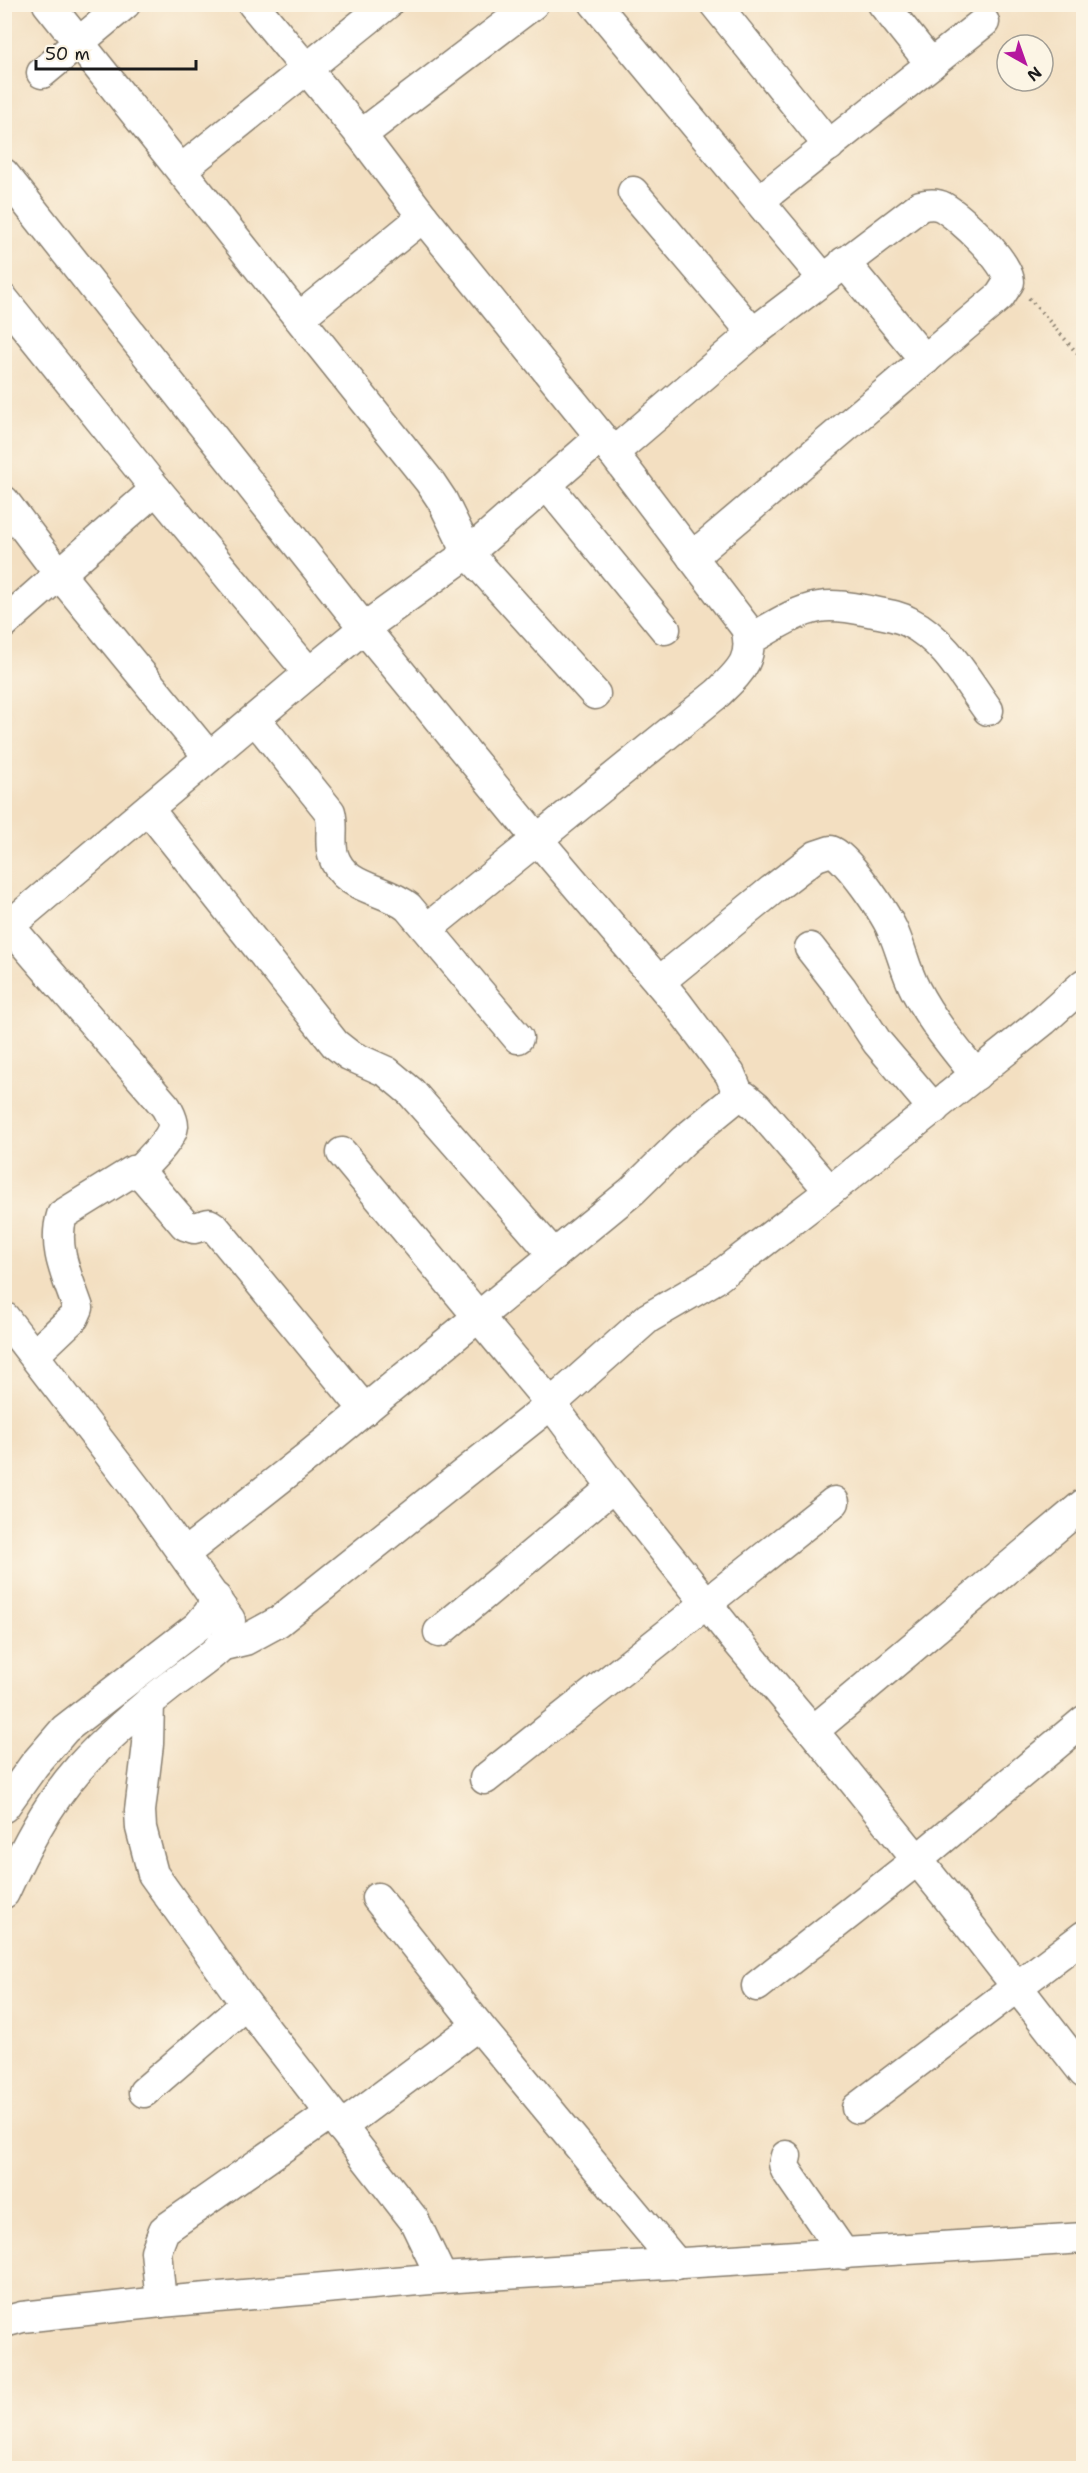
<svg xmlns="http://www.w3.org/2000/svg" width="1088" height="2473" font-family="'Shantell Sans',sans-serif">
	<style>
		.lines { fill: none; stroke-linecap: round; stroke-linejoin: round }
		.minor-casing { stroke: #887e6e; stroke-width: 33 }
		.path { stroke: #887e6e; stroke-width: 4; stroke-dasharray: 1.5 4.5; stroke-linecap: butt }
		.minor { stroke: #fff; stroke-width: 30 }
	</style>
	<rect width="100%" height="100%" fill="#fcf5e5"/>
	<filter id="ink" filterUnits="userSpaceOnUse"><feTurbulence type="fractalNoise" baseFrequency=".0167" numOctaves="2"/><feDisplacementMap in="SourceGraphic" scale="12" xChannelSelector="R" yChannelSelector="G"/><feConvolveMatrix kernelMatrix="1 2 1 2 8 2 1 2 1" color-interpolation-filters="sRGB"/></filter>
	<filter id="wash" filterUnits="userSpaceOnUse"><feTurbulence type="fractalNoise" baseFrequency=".008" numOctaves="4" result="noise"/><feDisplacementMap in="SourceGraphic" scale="24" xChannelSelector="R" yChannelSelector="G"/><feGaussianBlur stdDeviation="1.35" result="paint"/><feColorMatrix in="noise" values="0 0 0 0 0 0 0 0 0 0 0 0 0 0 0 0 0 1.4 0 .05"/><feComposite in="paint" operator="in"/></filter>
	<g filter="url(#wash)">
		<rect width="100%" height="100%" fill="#f3dfc1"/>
	</g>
	<g filter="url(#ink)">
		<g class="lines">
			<defs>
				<g id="minor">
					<polyline points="48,4 430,482 442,500 468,553 595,694"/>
					<path d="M 253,4 L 361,135 L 423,217 L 601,437 L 746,628 C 755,660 739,672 718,693 L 428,928"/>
					<polyline points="595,4 823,278"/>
					<polyline points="715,4 829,146"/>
					<polyline points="883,4 931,64"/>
					<polyline points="42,73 125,4"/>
					<polyline points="361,135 533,4"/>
					<polyline points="182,169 387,4"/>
					<polyline points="4,174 364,628 538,840 676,1002 730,1074 736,1088 733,1100 684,1140 632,1191 306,1458 184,1554"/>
					<polyline points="633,192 753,333"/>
					<polyline points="760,200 984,22"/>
					<polyline points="844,262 925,360"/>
					<polyline points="4,300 156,489 309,673"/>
					<polyline points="300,317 423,217"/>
					<path d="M 613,453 L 753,333 L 920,206 C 928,204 936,203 943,207 C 960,217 1009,262 1009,282 L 1000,296 L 692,557"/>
					<polyline points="547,485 665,629"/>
					<polyline points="4,501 60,575 209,757"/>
					<polyline points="4,623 156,489"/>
					<path d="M 749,640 C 771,628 795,611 819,607 C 835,604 854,608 869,611 C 883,614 897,615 909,622 C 945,640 965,678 988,710"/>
					<path d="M 256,720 L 330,812 C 334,826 329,841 333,855 C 344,890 383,887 408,907 L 518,1038"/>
					<polyline points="149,810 335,1044 349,1055 387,1072 411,1092 554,1255"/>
					<path d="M 9,926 L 166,1107 C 169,1113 173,1119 173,1126 C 172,1139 147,1162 138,1172"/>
					<polyline points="4,930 309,673 364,628 468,553 601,437"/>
					<polyline points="810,948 842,989 877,1042 934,1109"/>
					<path d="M 659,982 L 772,890 L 816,856 L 831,851 C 847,856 884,912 892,929 C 901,948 905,970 915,989 C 931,1020 954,1048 976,1075"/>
					<polyline points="736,1094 745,1097 757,1107 830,1191"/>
					<polyline points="342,1153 551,1404 604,1475 731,1634 813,1731 945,1894 1084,2073"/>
					<path d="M 4,1317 L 144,1499 L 230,1620 C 230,1629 228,1637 222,1645 C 208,1660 188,1672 171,1685 C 139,1710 107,1737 79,1768 C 47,1804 24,1849 4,1893"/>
					<path d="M 34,1355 L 74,1317 L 78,1308 C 68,1278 52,1248 62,1215 L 133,1171 L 144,1177 L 185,1225 L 194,1228 L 209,1224 L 215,1228 L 365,1410"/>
					<polyline points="439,1632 613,1487"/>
					<polyline points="220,1646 245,1640 278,1622 551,1404 648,1318 715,1279 830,1191 1044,1020 1084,984"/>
					<polyline points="149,1702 148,1744 140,1811 141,1828 153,1874 246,2004 414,2220 442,2278"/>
					<polyline points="813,1731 1084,1504"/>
					<polyline points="485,1779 834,1502"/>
					<polyline points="4,1807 34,1765 65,1729 198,1626 209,1613 216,1598"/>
					<polyline points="377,1898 478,2025 677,2264"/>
					<polyline points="757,1986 917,1860 1084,1721"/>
					<polyline points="144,2092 246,2004"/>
					<polyline points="857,2108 1084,1936"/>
					<polyline points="341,2127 478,2025"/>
					<polyline points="786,2156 784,2164 786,2170 844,2254"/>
					<polyline points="161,2302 156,2251 164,2230 330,2114"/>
					<polyline points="4,2322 22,2317 161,2302 442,2278 1084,2238"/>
				</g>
			</defs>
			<!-- minor casing -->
			<use href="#minor" class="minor-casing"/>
			<!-- path -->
			<polyline class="path" points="1029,298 1084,361"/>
			<!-- minor -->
			<use href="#minor" class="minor"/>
		</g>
	</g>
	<!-- margin -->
	<rect width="1088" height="2473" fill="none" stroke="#fcf5e5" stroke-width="24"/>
	<!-- north arrow -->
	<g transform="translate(1025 63) rotate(140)"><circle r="28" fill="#fcf5e5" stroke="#a29e95" stroke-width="1.5"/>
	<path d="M0-4.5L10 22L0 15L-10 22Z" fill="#b5179e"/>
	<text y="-9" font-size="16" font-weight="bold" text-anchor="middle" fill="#1c1c1c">N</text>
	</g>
	<!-- scale -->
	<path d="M36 60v9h160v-9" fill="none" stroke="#1c1c1c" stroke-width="3"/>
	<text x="45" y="60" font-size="18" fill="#1c1c1c" stroke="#fcf5e5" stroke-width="4.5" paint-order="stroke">50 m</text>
</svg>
